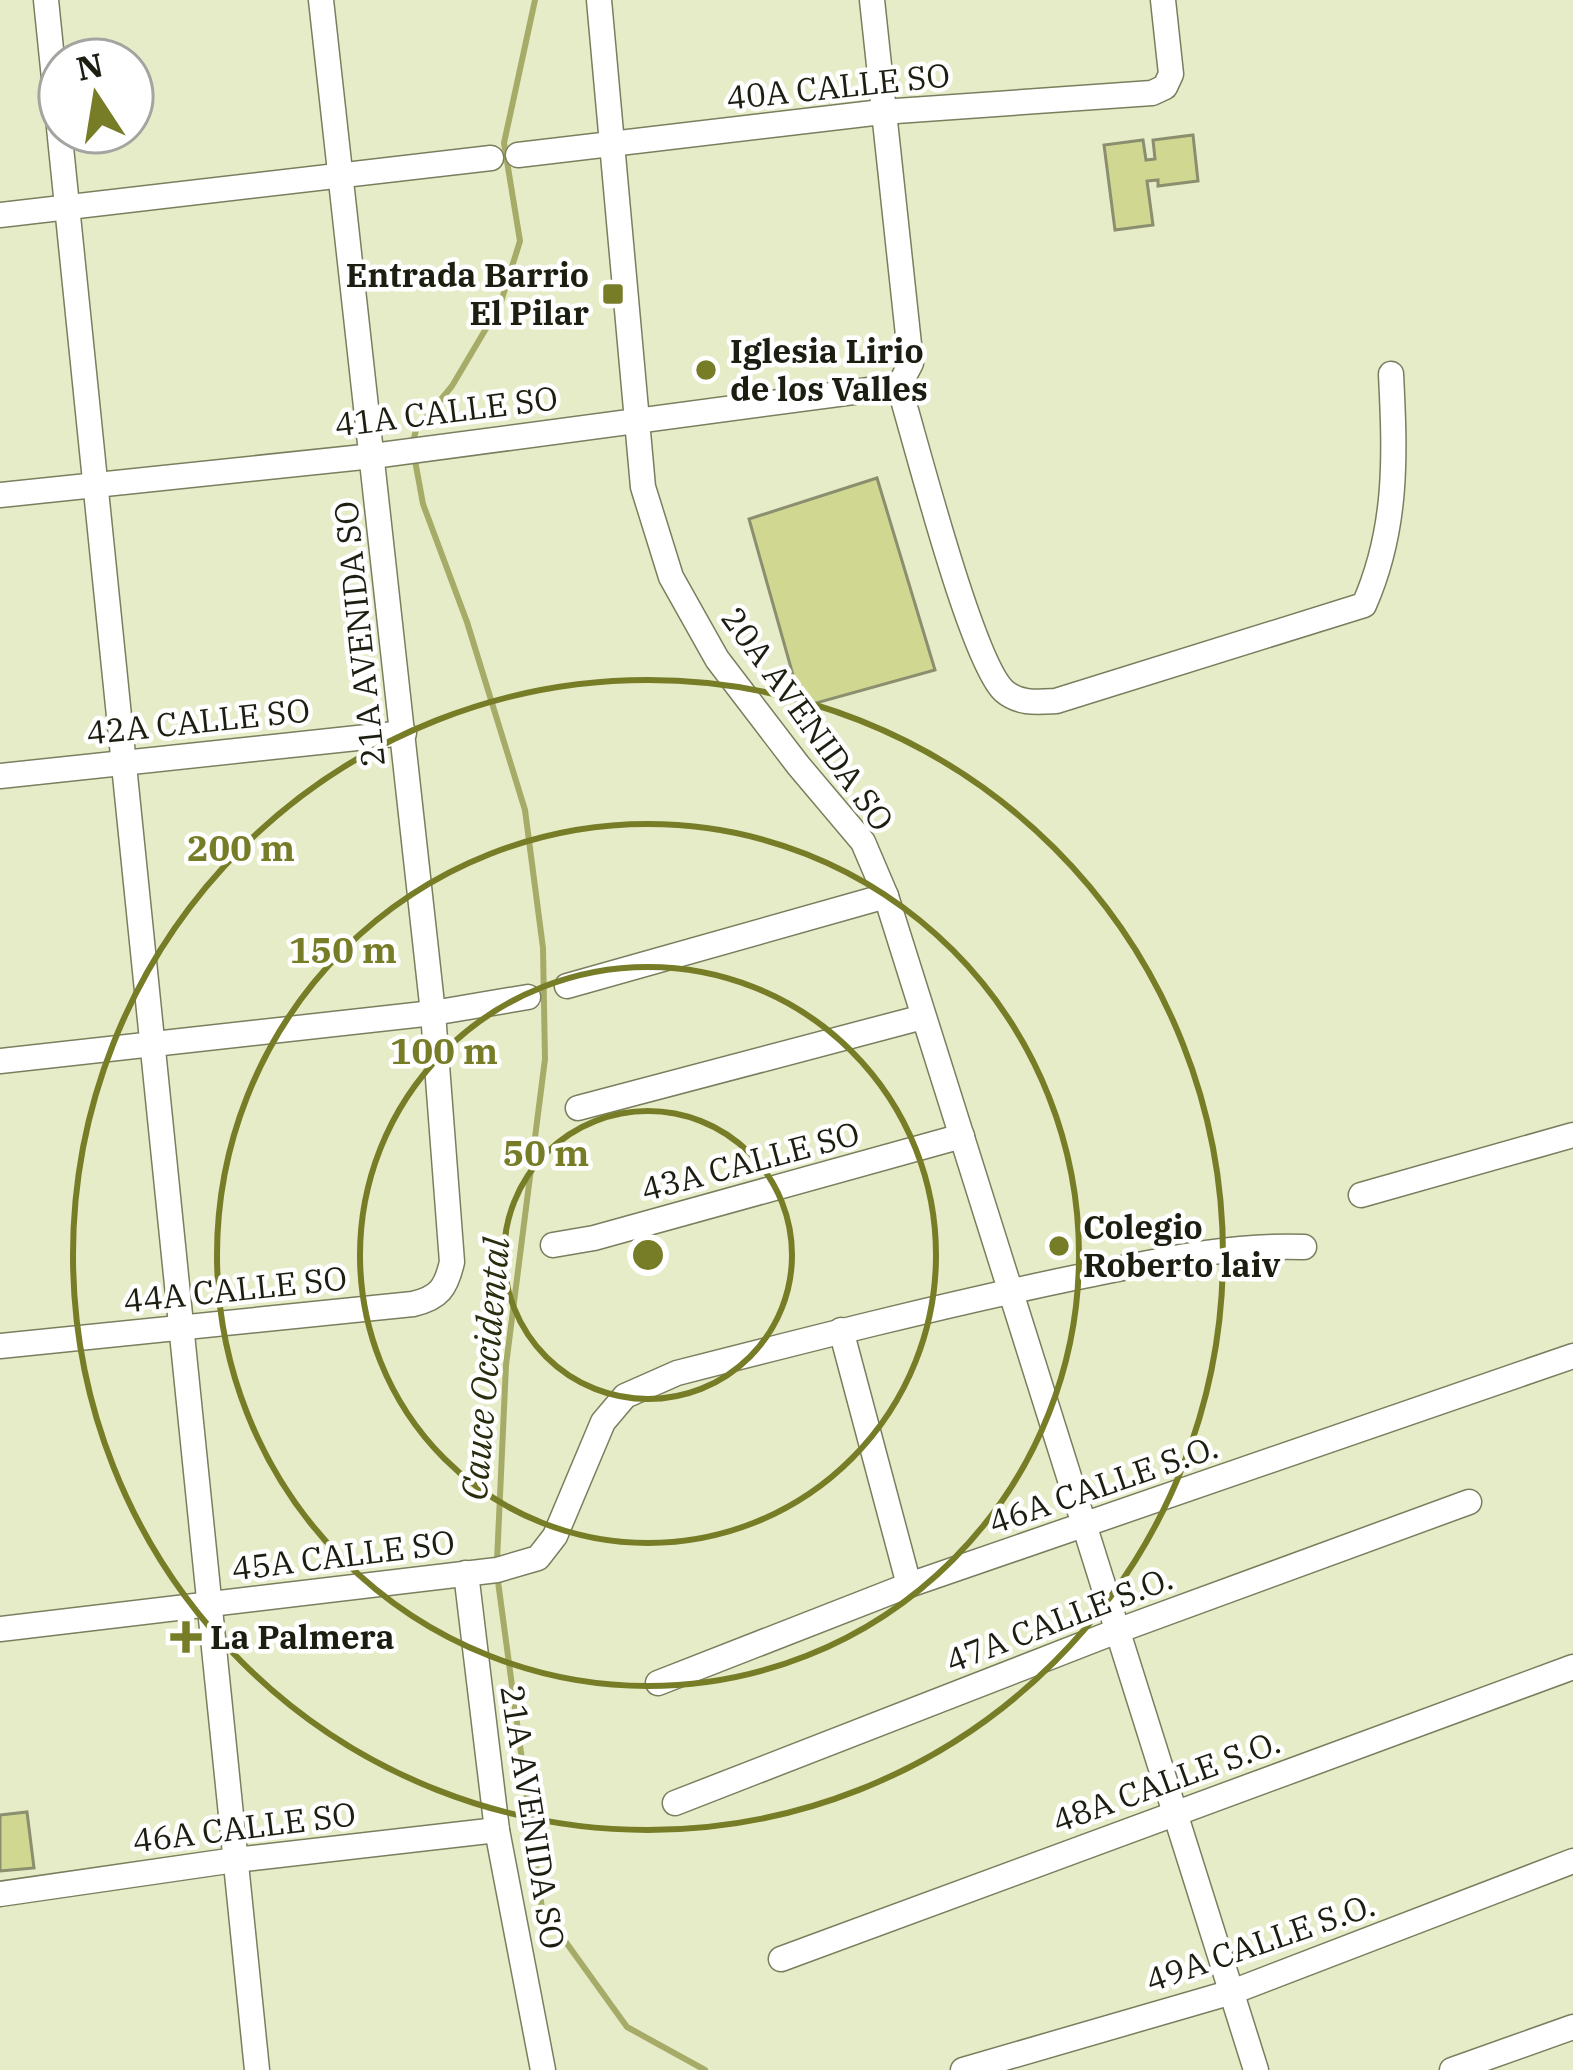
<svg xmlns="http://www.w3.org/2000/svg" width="1573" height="2070" font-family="'IBM Plex Serif',serif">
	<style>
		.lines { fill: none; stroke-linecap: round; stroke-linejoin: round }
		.stream { stroke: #a6ac68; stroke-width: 6 }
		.building { fill: #d0d791; stroke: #8b8f6f; stroke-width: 3 }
		.minor-casing { stroke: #7a7e5e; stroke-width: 27 }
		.minor { stroke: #fff; stroke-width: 24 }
		.ring { fill: none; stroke: #777d27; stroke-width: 6 }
		.poi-dot { fill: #777d27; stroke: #fff; stroke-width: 4.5 }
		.labels { text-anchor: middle; stroke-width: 9; stroke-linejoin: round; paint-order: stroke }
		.street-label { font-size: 33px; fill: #1c1e11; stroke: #fff }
		.poi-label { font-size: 33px; font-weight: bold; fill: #1c1e11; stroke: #fff; text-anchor: start }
		.water-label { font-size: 36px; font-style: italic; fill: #292c0d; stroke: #fff }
		.centre { fill: #777d27; stroke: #fff; stroke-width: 6 }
		.ring-label { font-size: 36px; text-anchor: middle; font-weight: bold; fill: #777d27; stroke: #fff; stroke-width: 9; stroke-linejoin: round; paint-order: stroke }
	</style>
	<rect width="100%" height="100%" fill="#e7ecc8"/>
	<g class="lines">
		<!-- stream -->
		<g class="stream">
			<polyline points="413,442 416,430 452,386 500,305 520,241 504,143 535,0"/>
			<polyline points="414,455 423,504 467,622 525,810 543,948 545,1059 506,1365 497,1561"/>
			<polyline points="497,1574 542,1909 627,2027 705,2070"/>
		</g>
	</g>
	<!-- building -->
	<g class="building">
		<polygon points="1193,135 1198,181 1158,186 1158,180 1147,181 1153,225 1115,230 1104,145 1143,140 1146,160 1155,159 1153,140"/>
		<polygon points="877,478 935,670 802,707 749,519"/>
		<polygon points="27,1812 34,1868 0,1871 0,1815"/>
	</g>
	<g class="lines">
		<defs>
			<g id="minor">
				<polyline points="46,0 257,2070"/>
				<polyline points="599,0 643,487 671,577 717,659 798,765 863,842 886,896 1256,2070"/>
				<polyline points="872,0 911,363 899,386"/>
				<polyline points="518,155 882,112 1152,93 1165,87 1171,74 1163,0"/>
				<polyline points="0,215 491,158"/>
				<path d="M 899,386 C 916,442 971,660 1004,691 C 1019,704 1037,702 1056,701 L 1364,605 C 1398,528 1395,455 1391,374"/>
				<polyline points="0,495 373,456 899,386"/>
				<polyline points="0,776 404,733"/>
				<polyline points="567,986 886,896"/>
				<polyline points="0,1061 433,1013 528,997"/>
				<polyline points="578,1108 923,1017"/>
				<polyline points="1361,1195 1573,1135"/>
				<polyline points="553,1245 594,1238 962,1136"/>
				<polyline points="841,1330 909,1585"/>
				<path d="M 0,1346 L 413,1304 C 439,1298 446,1288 452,1262 L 433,1013 L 321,0"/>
				<polyline points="466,1573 497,1830 543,2070"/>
				<path d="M 0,1629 L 497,1570 L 538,1558 L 555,1536 L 603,1422 L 625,1396 L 677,1373 C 810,1339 943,1305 1078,1277 C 1154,1262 1226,1244 1304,1247"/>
				<polyline points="658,1683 909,1585 1573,1356"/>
				<polyline points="675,1803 1117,1631 1469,1502"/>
				<polyline points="0,1894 235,1860 497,1830"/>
				<polyline points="781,1959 1573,1667"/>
				<polyline points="963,2070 1232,1992 1573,1861"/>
				<polyline points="1452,2070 1573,2027"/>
			</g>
		</defs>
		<!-- minor casing -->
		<use href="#minor" class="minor-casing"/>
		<!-- minor -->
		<use href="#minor" class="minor"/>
	</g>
	<!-- distance rings -->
	<g class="ring">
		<circle cx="648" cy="1255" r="144"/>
		<circle cx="648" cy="1255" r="288"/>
		<circle cx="648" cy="1255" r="431"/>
		<circle cx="648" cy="1255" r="575"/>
	</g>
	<!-- markers -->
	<g class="poi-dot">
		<rect x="601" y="282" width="24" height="24" rx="6"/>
		<circle cx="706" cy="370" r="12"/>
		<circle cx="1059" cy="1246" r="12"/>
		<path d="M180 1619h12v12h12v12h-12v12h-12v-12h-12v-12h12z"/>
	</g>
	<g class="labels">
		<!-- street labels -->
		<g class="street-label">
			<text transform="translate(838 86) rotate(-6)" y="12">40A CALLE SO</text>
			<text transform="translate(446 411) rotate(-7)" y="12">41A CALLE SO</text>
			<text transform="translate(359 634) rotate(-96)" y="12">21A AVENIDA SO</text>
			<text transform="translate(808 719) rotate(54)" y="12">20A AVENIDA SO</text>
			<text transform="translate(198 721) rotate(-6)" y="12">42A CALLE SO</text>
			<text transform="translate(750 1161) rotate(-15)" y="12">43A CALLE SO</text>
			<text transform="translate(235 1289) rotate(-6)" y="12">44A CALLE SO</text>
			<text transform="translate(1103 1484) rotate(-19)" y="12">46A CALLE S.O.</text>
			<text transform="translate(343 1555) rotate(-7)" y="12">45A CALLE SO</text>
			<text transform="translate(1059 1619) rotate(-21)" y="12">47A CALLE S.O.</text>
			<text transform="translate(1166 1781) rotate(-20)" y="12">48A CALLE S.O.</text>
			<text transform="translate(533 1817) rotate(81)" y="12">21A AVENIDA SO</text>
			<text transform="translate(244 1827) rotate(-7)" y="12">46A CALLE SO</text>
			<text transform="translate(1260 1942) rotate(-19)" y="12">49A CALLE S.O.</text>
		</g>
		<!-- poi labels -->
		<g class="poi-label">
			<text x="589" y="287" text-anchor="end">Entrada Barrio<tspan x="589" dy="38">El Pilar</tspan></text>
			<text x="730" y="363">Iglesia Lirio<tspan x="730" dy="38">de los Valles</tspan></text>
			<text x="1083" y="1239">Colegio<tspan x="1083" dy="38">Roberto laiv</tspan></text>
			<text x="210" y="1649">La Palmera</text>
		</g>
		<!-- water labels -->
		<g class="water-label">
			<text transform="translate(485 1369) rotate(-85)" y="13">Cauce Occidental</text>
		</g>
	</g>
	<circle cx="648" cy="1255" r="18" class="centre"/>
	<g class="ring-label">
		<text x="241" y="861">200 m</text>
		<text x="343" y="963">150 m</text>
		<text x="444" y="1064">100 m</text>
		<text x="546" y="1166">50 m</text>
	</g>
	<!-- north arrow -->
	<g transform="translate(96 96) rotate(348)"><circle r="57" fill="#ffffff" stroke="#a4a5a0" stroke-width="3"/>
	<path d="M0-9L21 45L0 30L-21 45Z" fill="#777d27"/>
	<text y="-18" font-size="33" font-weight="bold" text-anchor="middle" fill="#1c1e11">N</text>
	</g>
</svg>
